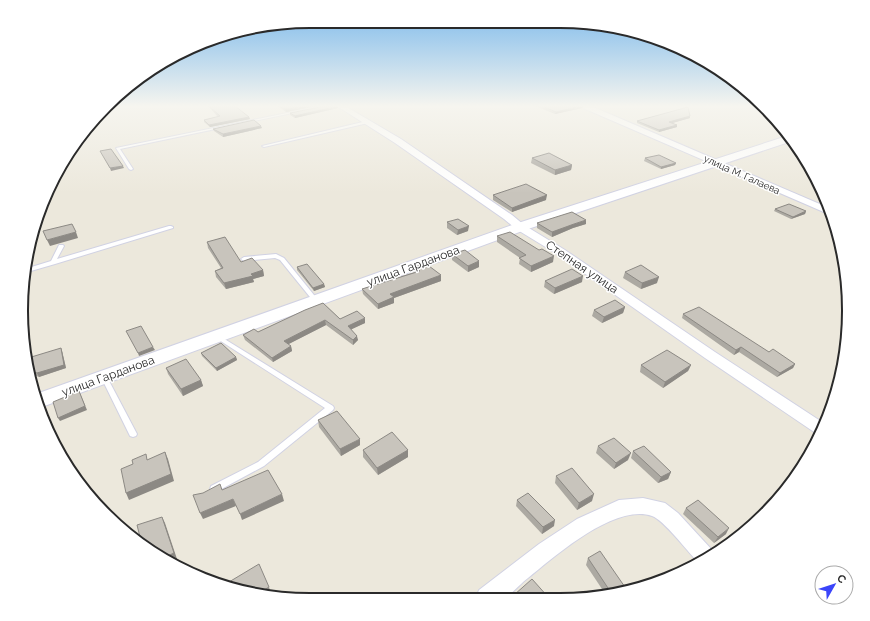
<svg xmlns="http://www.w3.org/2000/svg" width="870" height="621" font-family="Raleway,sans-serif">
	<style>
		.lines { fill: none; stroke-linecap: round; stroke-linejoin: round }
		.service-casing { stroke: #d1d2e3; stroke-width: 2 }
		.minor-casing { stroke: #d1d2e3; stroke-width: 2 }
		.tertiary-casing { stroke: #d1d2e3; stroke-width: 2 }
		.service { fill: #fff; fill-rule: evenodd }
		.minor { fill: #fff; fill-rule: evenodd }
		.tertiary { fill: #fff; fill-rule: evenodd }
		.wall { fill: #aca9a2 }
		.shaded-wall { fill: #8c8984 }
		.building { fill: #c8c4bc; stroke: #8c8984 }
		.labels { text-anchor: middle; stroke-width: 3; stroke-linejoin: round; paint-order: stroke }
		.far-street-label { font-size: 10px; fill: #2a2a2a; stroke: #fff }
		.street-label { font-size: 12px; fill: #2a2a2a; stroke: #fff }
		.rim { fill: none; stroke: #2a2a2a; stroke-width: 2 }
	</style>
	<rect width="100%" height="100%" fill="#ece8dc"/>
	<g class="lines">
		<defs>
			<g id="service">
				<polygon points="321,106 326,106 120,149 133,169 131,170 129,169 116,148"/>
				<polygon points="367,121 368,121 368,123 264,147 262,146"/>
				<polygon points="169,226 171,226 173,227 173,228 55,264 24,273 25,269 51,261 59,245 63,245 64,246 57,259"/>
				<polygon points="276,254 284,258 318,300 319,301 318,302 314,302 280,260 275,258 244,261 241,259 244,257"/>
				<polygon points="218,335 333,406 334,408 333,410 264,466 214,493 211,492 210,489 211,486 258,462 325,408 216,338 215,337"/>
				<polygon points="102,375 106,375 107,377 137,434 136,436 133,437 130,436 101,377"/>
			</g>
			<g id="minor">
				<polygon points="337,106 345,106 401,139 512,215 524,225 565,250 715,352 825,424 820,436 705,358 557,254 516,229 504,219 395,143"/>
				<polygon points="583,106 591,106 829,208 833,216 583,108"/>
				<polygon points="750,106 760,106 766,111 750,108"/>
				<path d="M 643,498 L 665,503 L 678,513 L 713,551 L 697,561 C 687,551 664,520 652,516 C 615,503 555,556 528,578 C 521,583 511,595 504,598 C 499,600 483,598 476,598 L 479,590 L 539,544 L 577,519 L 619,500 Z"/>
			</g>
			<polygon id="tertiary" points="787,136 792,141 525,230 39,408 36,394 515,224"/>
		</defs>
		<!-- service casing -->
		<use href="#service" class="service-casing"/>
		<!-- minor casing -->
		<use href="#minor" class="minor-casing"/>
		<!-- tertiary casing -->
		<use href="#tertiary" class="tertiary-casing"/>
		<!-- service -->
		<use href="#service" class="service"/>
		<!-- minor -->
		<use href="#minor" class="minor"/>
		<!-- tertiary -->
		<use href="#tertiary" class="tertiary"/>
	</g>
	<!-- wall -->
	<g class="wall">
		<polygon points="208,106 235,106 249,117 250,119 210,127 204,122 204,120 218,117"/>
		<polygon points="278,106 316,106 286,112"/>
		<polygon points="535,106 583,106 582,108 555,114"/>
		<polygon points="338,108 295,118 290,115 290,113"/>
		<polygon points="690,116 690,118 672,123 677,127 659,132 637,123 637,121"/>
		<polygon points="262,128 223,137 214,131 213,129"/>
		<polygon points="532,158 572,165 571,170 555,175 531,163"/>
		<polygon points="645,158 676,163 675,165 661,169 644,161"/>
		<polygon points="493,195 546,200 512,212 493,200"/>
		<polygon points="775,209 806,211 805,214 791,219 774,211"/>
		<polygon points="447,222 468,231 457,235 447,228"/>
		<polygon points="537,223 586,224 573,228 552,237 537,228"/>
		<polygon points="497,236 553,262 531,272 519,264 520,258 497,242"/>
		<polygon points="207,242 241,262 263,270 264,276 253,279 254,282 226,289 216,277 215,271 221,268 208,248"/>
		<polygon points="452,254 479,267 468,272 452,260"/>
		<polygon points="297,267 324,284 325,287 314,291 297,270"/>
		<polygon points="415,267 441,281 394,298 394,303 378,309 363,294 362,289 415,272"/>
		<polygon points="625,272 657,283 641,289 623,278"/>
		<polygon points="545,281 582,282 554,294 544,287"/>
		<polygon points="323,303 340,319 365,323 351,329 358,340 353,345 326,325 288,344 291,346 292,351 273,362 245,340 243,335 258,332"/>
		<polygon points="625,307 623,313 602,323 592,316 594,310"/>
		<polygon points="683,314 769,352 795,364 793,368 777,377 739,352 734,355 682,318"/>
		<polygon points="61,348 62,351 66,368 39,377 32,374 30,371"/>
		<polygon points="201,353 236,357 237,360 217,371 202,356"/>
		<polygon points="641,365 691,365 688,371 663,388 640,372"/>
		<polygon points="166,368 201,380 203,386 183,396 168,374"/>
		<polygon points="318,420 360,445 341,456 319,427"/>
		<polygon points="598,446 628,460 614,469 596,453"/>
		<polygon points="363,450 408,450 408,457 378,475 363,457"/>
		<polygon points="633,451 671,472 668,479 658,483 631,458"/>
		<polygon points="556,476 592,501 577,510 555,483"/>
		<polygon points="517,500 554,526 542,534 516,506"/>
		<polygon points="686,508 726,534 714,543 683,514"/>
		<polygon points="746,528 750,528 742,533"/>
		<polygon points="588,558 627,590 606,595 586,565"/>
	</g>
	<!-- shaded-wall -->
	<g class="shaded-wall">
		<polygon points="305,106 316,106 286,112 285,109"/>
		<polygon points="338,106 338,108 295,118 295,116"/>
		<polygon points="581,106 583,106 582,108 555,114 556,112"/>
		<polygon points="690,116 690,118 669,124 669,122"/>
		<polygon points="249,117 250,119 210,127 209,125"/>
		<polygon points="677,125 677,127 659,132 659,130"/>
		<polygon points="261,126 262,128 223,137 223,134"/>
		<polygon points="676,163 675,165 661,169 661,167"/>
		<polygon points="572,165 571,170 555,175 555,170"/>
		<polygon points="123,166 124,168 111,171 110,168"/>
		<polygon points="547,195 546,200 512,212 512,208"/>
		<polygon points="806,211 805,214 791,219 793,217"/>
		<polygon points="586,220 586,224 573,228 552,237 552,232 574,224"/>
		<polygon points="469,226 468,231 457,235 458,230"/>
		<polygon points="76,232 78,238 50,246 47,240"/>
		<polygon points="554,256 553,262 531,272 531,266"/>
		<polygon points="479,261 479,267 468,272 468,266"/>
		<polygon points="263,270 264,276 253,279 254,282 226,289 224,283"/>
		<polygon points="441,275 441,281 394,298 394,303 378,309 378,304 390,294"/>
		<polygon points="583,276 582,282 554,294 555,288"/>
		<polygon points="659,277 657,283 641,289 642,283"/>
		<polygon points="324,284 325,287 314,291 313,288"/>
		<polygon points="625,307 623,313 602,323 604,317"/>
		<polygon points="365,318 365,323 348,331 348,326"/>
		<polygon points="325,320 326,325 285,346 284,341"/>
		<polygon points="357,336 358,340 353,345 353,340"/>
		<polygon points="291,346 292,351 273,362 272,358"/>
		<polygon points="153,347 155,350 139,356 138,353"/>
		<polygon points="741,347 739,352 734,355 736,350"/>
		<polygon points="61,348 62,351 66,368 39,377 37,373"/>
		<polygon points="236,357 237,360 217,371 216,368"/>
		<polygon points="795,364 793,368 777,377 780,373"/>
		<polygon points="691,365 688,371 663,388 665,382"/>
		<polygon points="201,380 203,386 183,396 181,389"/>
		<polygon points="79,391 87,410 60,421 58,418"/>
		<polygon points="360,439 360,445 341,456 340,449"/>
		<polygon points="408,450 408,457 378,475 377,468"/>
		<polygon points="165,452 168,459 174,481 129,500 126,493"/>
		<polygon points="631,453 628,460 614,469 616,463"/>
		<polygon points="671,472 668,479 658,483 661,477"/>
		<polygon points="282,494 284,501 242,520 240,514"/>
		<polygon points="594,494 592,501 577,510 579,503"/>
		<polygon points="233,499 236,506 203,519 200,513"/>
		<polygon points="162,517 165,523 177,559 170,562 163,558"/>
		<polygon points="555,520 554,526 542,534 543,527"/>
		<polygon points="729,528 726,534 714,543 718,537"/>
		<polygon points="269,587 271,594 268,595 257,594"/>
	</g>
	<!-- building -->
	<g class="building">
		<polygon points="209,106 235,106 249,117 209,125 204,120 220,116"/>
		<polygon points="280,106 305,106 285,109"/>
		<polygon points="325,106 338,106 295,116 290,113"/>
		<polygon points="542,106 581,106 556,112"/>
		<polygon points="688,107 690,116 669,122 677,125 659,130 637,121"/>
		<polygon points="254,120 261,126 223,134 213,129"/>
		<polygon points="111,149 123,166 110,168 100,151"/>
		<polygon points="549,153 572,165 555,170 532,158"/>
		<polygon points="659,155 676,163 661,167 645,158"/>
		<polygon points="526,184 547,195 512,208 493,195"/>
		<polygon points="789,204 806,211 793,217 775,209"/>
		<polygon points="572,212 586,220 574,224 552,232 537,223"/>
		<polygon points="458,219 469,226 458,230 447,222"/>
		<polygon points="72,224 76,232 47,240 43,231"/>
		<polygon points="510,232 539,250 542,249 554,256 531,266 519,258 526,255 497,236"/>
		<polygon points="225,237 241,262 252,258 263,270 251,274 253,276 224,283 215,271 223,268 207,242"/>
		<polygon points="465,250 479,261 468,266 452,254"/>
		<polygon points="425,263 441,275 390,294 394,297 378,304 362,289 420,271 415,267"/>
		<polygon points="307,264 324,284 313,288 297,267"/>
		<polygon points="641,265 659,277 642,283 625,272"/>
		<polygon points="572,269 583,276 555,288 545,281"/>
		<polygon points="615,300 625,307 604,317 594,310"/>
		<polygon points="323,303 340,319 357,311 365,318 348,326 357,336 353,340 325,320 284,341 291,346 272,358 243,335 254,329 258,332 305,310"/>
		<polygon points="699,307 769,352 773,349 795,364 780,373 741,347 736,350 683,314"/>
		<polygon points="141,326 153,347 138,353 126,331"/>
		<polygon points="221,343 236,357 216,368 201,353"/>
		<polygon points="61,348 64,365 37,373 30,371 28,358"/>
		<polygon points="667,350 691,365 665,382 641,365"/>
		<polygon points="186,359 201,380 181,389 166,368"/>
		<polygon points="79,391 85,406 58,418 53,402"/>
		<polygon points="337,411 360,439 340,449 318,420"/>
		<polygon points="392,432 408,450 377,468 363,450"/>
		<polygon points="614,438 631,453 616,463 598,446"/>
		<polygon points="644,446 671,472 661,477 633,451"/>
		<polygon points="165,452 171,474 126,493 121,469 133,464 132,460 146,454 147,460"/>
		<polygon points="572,468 594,494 579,503 556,476"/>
		<polygon points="268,470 282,494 240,514 233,499 200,513 193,495 203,493 220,484 222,490"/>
		<polygon points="528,493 555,520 543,527 517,500"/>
		<polygon points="698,500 729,528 718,537 686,508"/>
		<polygon points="162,517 174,553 163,558 142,545 137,525"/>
		<polygon points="761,517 748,530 746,528"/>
		<polygon points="600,551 627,590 612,594 588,558"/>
		<polygon points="259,564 269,587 257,594 236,590 224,586 224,585"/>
		<polygon points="532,579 549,598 516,598 514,595"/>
	</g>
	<!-- sky -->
	<linearGradient id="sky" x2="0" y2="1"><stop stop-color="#77b7eb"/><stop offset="0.55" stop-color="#f6f5ef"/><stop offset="1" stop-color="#f6f5ef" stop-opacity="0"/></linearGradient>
	<rect width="870" height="193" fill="url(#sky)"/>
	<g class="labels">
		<!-- far-street labels -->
		<g class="far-street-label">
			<text transform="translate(742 174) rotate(24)" y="4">улица М. Галаева</text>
		</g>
		<!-- street labels -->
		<g class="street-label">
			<text transform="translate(413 266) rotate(-20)" y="4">улица Гарданова</text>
			<text transform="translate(582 267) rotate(34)" y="4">Степная улица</text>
			<text transform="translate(108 376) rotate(-20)" y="4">улица Гарданова</text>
		</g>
	</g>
	<!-- crop -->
	<path d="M0 0H870V621H0ZM310 28H560A282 282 0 0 1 842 310V311A282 282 0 0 1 560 593H310A282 282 0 0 1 28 311V310A282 282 0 0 1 310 28Z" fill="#fff" fill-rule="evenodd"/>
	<path class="rim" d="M310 28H560A282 282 0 0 1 842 310V311A282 282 0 0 1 560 593H310A282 282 0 0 1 28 311V310A282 282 0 0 1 310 28Z"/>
	<!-- north arrow -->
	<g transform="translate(834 585) rotate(51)"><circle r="19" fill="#ffffff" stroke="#aaaaaa"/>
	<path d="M0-3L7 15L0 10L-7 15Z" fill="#3b45fa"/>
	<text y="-6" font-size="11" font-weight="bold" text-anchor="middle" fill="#2a2a2a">С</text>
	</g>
</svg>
